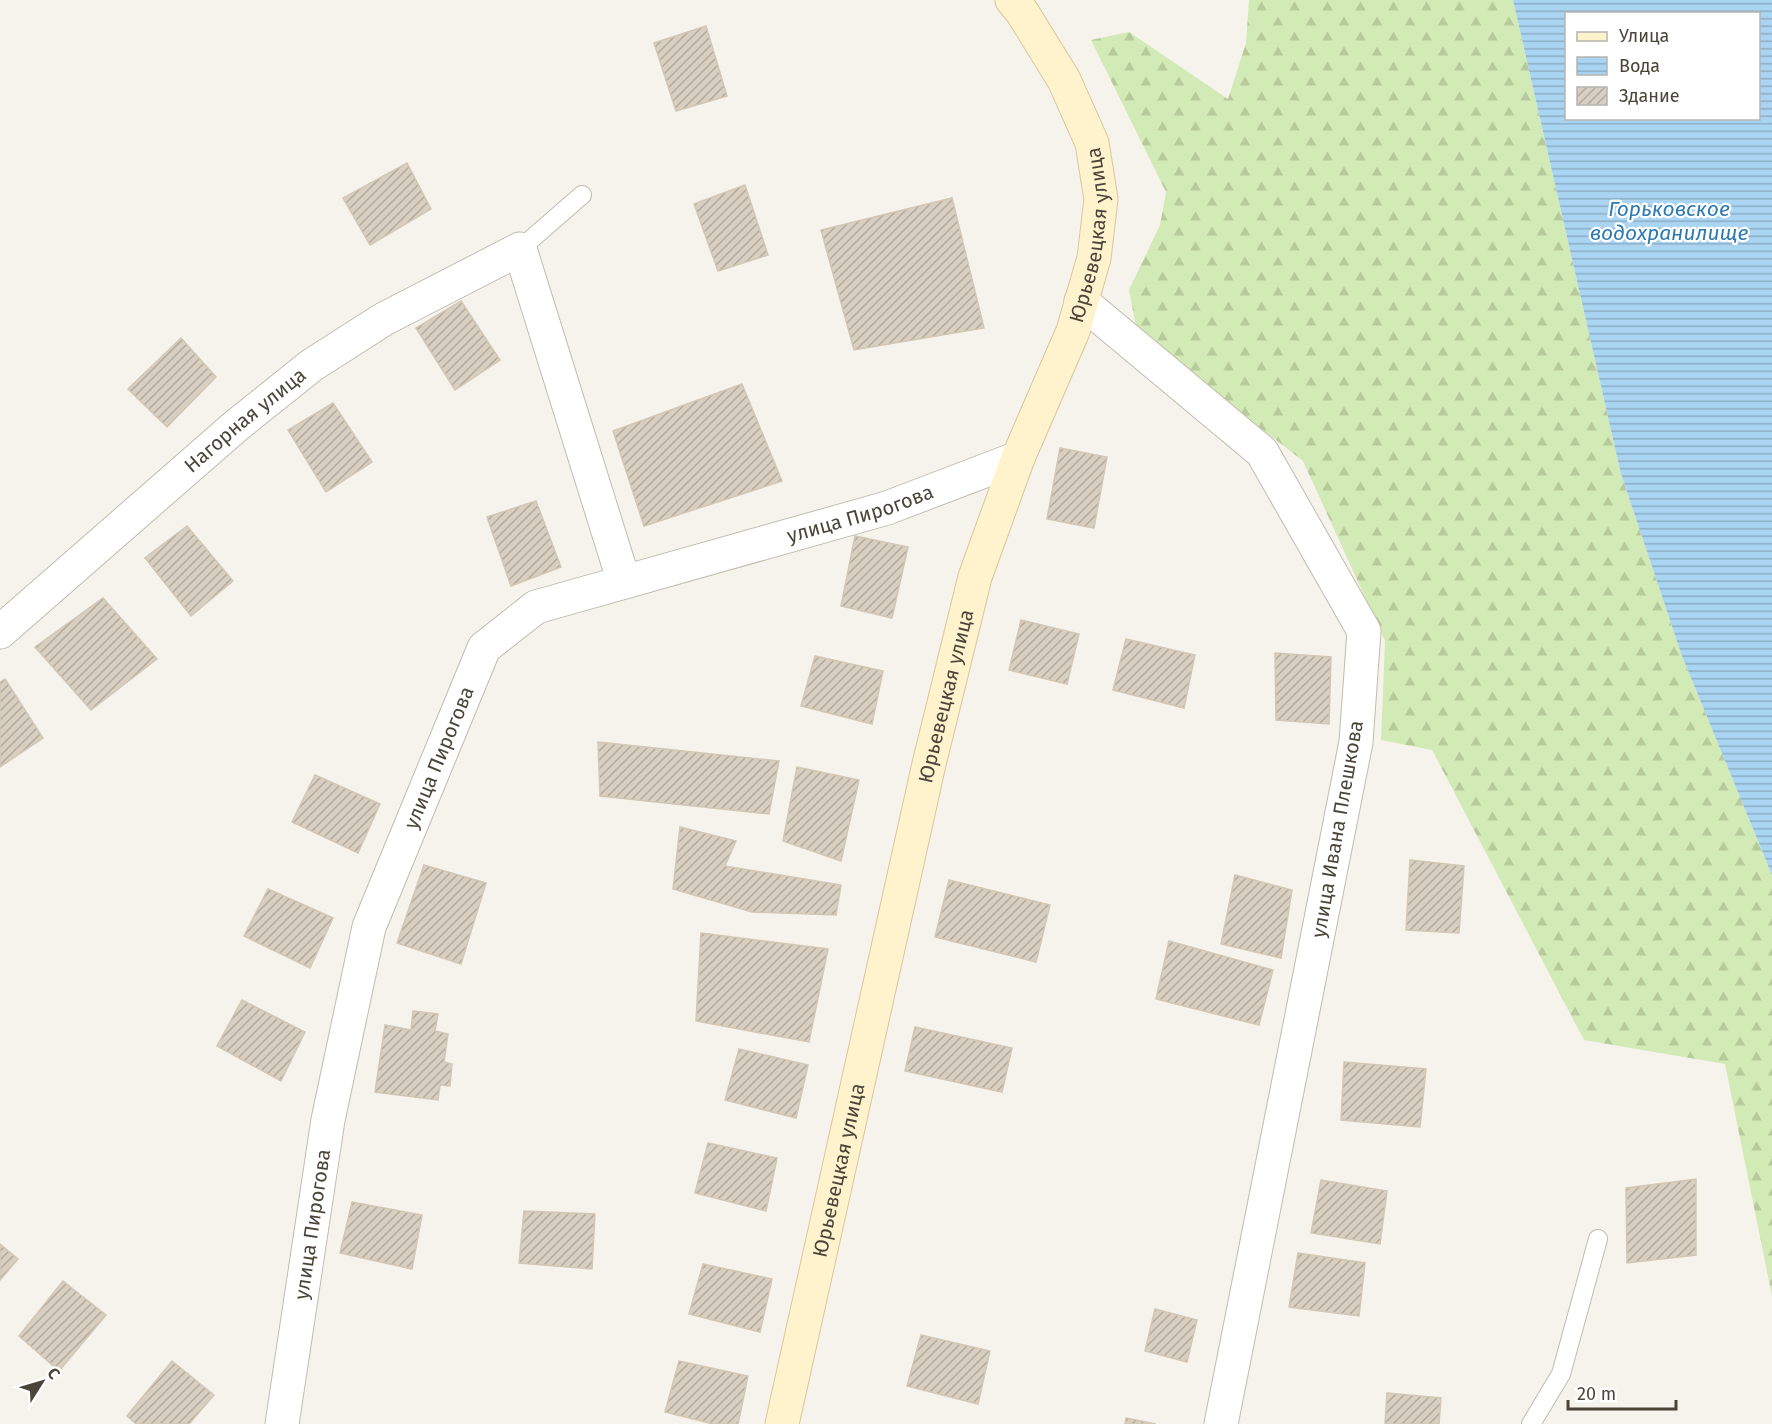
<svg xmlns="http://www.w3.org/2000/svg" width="1772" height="1424" font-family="'Fira Sans',sans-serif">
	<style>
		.forest { fill: url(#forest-firs) }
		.water { fill: url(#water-rules); fill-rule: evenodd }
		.building { fill: url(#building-hatch); stroke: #d3c7b4; stroke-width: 1.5 }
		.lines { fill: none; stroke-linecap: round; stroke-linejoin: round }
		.lane-casing { stroke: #c2bbae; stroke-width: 20 }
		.street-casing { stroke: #c2bbae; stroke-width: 35 }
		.secondary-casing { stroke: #d6c79b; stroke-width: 35 }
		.lane { stroke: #fff; stroke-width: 18 }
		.street { stroke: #fff; stroke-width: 33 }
		.secondary { stroke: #fff3cd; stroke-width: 33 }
		.labels { text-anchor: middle; stroke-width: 4.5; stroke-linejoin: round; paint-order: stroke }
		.street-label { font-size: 20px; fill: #4b4439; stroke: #fff }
		.water-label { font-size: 21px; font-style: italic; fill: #2e7ab2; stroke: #fff }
	</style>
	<defs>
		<pattern id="forest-firs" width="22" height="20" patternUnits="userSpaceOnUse" patternTransform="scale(1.5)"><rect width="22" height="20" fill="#d2eab5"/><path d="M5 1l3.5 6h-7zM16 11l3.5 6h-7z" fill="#b6ca9c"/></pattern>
		<pattern id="water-rules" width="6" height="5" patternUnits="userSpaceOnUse" patternTransform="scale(1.5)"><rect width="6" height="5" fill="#a9d4f2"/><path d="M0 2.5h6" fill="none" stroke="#8caec5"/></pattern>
		<pattern id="building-hatch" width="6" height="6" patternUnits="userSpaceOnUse" patternTransform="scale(1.5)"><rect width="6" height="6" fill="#d8cfc1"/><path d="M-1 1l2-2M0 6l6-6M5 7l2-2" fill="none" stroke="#b1aa9e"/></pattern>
	</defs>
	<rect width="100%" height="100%" fill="#f6f3ec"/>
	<!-- forest -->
	<polygon class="forest" points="1249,0 1513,0 1621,474 1682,656 1772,875 1772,1296 1725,1064 1584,1040 1432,750 1381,740 1385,641 1303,461 1137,332 1129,290 1160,225 1166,192 1091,40 1129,32 1228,99 1246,43"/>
	<!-- water -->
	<path class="water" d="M 1513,0 L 1772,0 L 1772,875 L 1682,656 L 1621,474 ZM 1566,14 L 1758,14 L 1758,118 L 1566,118 Z"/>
	<!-- building -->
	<g class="building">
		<polygon points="706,26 727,96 676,111 654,43"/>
		<polygon points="407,163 431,209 370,245 343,198"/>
		<polygon points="745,185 768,255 718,271 694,204"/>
		<polygon points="952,198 984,328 854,350 821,230"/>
		<polygon points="461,301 500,360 455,390 416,328"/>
		<polygon points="181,338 216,377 167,427 128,389"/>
		<polygon points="742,384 782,481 644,526 613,431"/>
		<polygon points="333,403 372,462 326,492 288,430"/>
		<polygon points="1060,448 1107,457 1094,528 1047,519"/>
		<polygon points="536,501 561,567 511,586 487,517"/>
		<polygon points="187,526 233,581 191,616 145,558"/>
		<polygon points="855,536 908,547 892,618 841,606"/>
		<polygon points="103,598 157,659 91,710 35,647"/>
		<polygon points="1021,620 1079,634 1067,684 1009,670"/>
		<polygon points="1126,639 1195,655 1184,708 1113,690"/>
		<polygon points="1275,653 1331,657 1329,724 1276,720"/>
		<polygon points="815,656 883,671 872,724 801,706"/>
		<polygon points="5,679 43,738 0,767 0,682"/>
		<polygon points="598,742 779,761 769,814 600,796"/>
		<polygon points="797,767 859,780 841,861 783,841"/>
		<polygon points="315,775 380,804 358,853 292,822"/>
		<polygon points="680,827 736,841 725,866 841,885 836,915 752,912 673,889"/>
		<polygon points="1410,860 1464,866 1459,933 1406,930"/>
		<polygon points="424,865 486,883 461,964 397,943"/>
		<polygon points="1235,875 1292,890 1281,958 1221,944"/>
		<polygon points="949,880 1050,905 1036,962 935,937"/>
		<polygon points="268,889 333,918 310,968 244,936"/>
		<polygon points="701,933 828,949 809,1042 696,1021"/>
		<polygon points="1169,941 1273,970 1259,1025 1156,999"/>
		<polygon points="242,1000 305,1032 281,1081 217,1046"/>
		<polygon points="413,1011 438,1014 435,1031 448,1034 444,1062 452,1064 450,1086 440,1085 438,1100 375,1092 385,1025 411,1030"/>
		<polygon points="915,1027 1012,1048 1002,1092 905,1071"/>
		<polygon points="739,1049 808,1065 796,1118 725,1100"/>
		<polygon points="1344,1062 1426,1069 1420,1127 1341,1120"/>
		<polygon points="708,1143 777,1158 766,1211 695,1193"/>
		<polygon points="1696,1179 1696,1255 1627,1263 1626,1188"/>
		<polygon points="1321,1180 1387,1191 1380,1244 1311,1233"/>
		<polygon points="352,1202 422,1215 412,1269 340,1253"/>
		<polygon points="524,1211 595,1214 592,1269 519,1263"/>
		<polygon points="0,1244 18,1259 0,1280"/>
		<polygon points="1298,1253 1365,1263 1359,1316 1289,1307"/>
		<polygon points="703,1264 772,1279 760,1332 689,1314"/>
		<polygon points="63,1281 106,1315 59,1371 19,1336"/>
		<polygon points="1155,1309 1197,1320 1187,1362 1145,1351"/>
		<polygon points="921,1335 990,1351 978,1404 907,1386"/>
		<polygon points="172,1361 214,1395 189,1424 136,1424 127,1416"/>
		<polygon points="679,1361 748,1376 738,1424 713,1424 665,1412"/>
		<polygon points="1387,1393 1441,1398 1439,1424 1385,1424"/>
		<polygon points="1126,1418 1156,1424 1125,1424"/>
	</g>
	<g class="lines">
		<defs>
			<g id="lane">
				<polyline points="520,249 582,195"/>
				<polyline points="1531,1424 1561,1374 1598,1239"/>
			</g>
			<g id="street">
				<polyline points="1081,301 1262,452 1364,631 1356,742 1221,1424"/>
				<path id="s1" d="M 0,632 L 237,425 L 312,365 L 384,319 L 520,249 L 624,582"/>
				<path id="s2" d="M 282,1424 L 328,1120 L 369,927 L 484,648 L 536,607 L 887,508 L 1018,458"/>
			</g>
			<g id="secondary">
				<path id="s3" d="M 782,1424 L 929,764 L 975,577 L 1018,458 L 1073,331 L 1094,258 L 1101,199 L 1092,143 L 1064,80 L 1022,12 L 1012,0"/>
			</g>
		</defs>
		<!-- lane casing -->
		<use href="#lane" class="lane-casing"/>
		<!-- street casing -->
		<use href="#street" class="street-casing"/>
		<!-- secondary casing -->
		<use href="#secondary" class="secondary-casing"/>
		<!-- lane -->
		<use href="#lane" class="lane"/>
		<!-- street -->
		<use href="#street" class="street"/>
		<!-- secondary -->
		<use href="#secondary" class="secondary"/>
	</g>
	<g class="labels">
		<!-- street labels -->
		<g class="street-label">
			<text dy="7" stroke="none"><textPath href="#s3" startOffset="1232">Юрьевецкая улица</textPath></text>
			<text dy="7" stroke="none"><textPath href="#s1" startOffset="324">Нагорная улица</textPath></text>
			<text dy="7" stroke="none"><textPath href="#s2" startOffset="1210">улица Пирогова</textPath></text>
			<text dy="7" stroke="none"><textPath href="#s3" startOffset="746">Юрьевецкая улица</textPath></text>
			<text dy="7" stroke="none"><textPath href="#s2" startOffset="688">улица Пирогова</textPath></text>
			<text transform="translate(1337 829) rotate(-80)" y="7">улица Ивана Плешкова</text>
			<text dy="7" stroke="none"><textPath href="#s3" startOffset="260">Юрьевецкая улица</textPath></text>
			<text dy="7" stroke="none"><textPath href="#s2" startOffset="202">улица Пирогова</textPath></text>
		</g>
		<!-- water labels -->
		<g class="water-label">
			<text x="1669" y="216">Горьковское<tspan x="1669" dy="24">водохранилище</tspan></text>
		</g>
	</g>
	<!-- legend -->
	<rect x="1565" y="12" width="195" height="108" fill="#ffffff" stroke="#b7b4b0" stroke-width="1.5"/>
	<rect x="1577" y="32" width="30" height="9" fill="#fff3cd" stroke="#b7b4b0" stroke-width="1.5"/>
	<text x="1619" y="42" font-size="18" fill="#4b4439">Улица</text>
	<rect x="1577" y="57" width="30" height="18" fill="url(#water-rules)" stroke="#b7b4b0" stroke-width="1.5"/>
	<text x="1619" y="72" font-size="18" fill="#4b4439">Вода</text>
	<rect x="1577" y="87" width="30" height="18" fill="url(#building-hatch)" stroke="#b7b4b0" stroke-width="1.5"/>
	<text x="1619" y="102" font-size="18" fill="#4b4439">Здание</text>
	<!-- north arrow -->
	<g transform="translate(42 1382) rotate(53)" stroke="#ffffff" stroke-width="4.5" paint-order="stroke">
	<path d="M0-4.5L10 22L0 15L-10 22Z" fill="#4b4439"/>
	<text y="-9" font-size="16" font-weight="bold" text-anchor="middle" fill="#4b4439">С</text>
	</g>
	<!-- scale -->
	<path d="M1568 1400v9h108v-9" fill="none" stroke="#4b4439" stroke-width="3"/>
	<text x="1577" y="1400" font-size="18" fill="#4b4439" stroke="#ffffff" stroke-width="4.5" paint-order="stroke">20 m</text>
</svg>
